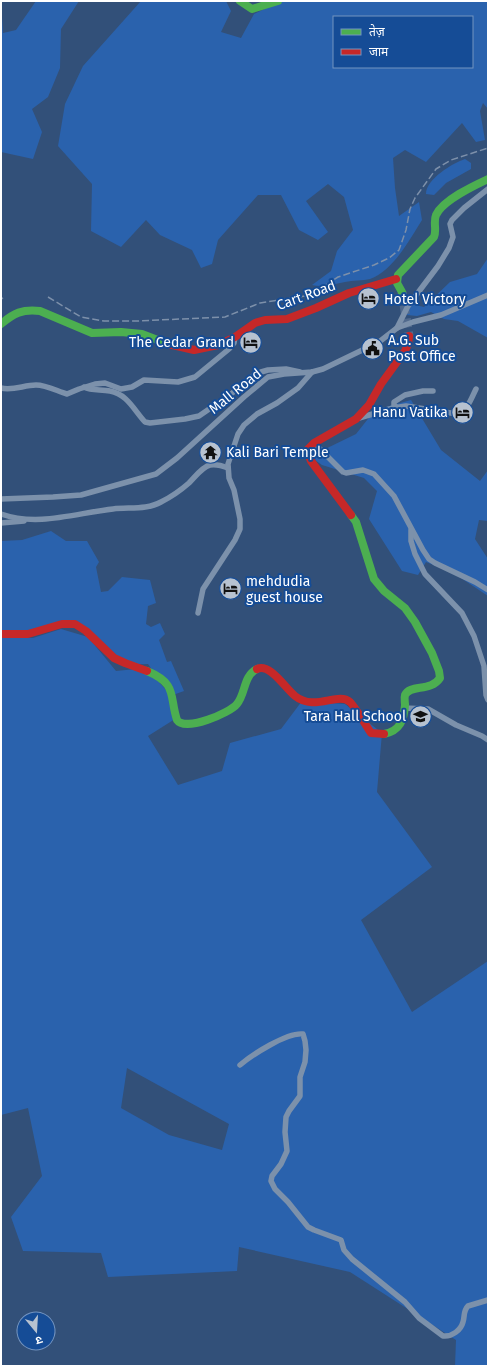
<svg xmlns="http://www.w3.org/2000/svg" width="489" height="1367" font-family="'Fira Sans','Noto Sans Devanagari',sans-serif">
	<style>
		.green { fill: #2a62ad; fill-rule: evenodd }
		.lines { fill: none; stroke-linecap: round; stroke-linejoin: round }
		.primary-tunnel { stroke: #516a8d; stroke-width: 9; stroke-dasharray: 9 4.5; stroke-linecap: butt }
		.street { stroke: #7c91ab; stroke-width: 5.5 }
		.fast { stroke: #4caf50; stroke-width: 8 }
		.jam { stroke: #c62828; stroke-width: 8 }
		.rail { stroke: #7d90aa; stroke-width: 1.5; stroke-dasharray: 7 3; stroke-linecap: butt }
		.labels { text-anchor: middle; stroke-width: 4; stroke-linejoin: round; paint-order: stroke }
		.street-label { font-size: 14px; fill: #fff; stroke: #154c96 }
		.poi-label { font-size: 14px; fill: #fff; stroke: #154c96; text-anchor: start }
	</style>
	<rect width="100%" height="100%" fill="#325079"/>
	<!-- green -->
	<g class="green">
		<polygon points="36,1 79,1 61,29 60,68 48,97 32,109 42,132 33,159 1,152 1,15 2,17 3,33 16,30"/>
		<path d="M 141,1 L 226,1 L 231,11 L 221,32 L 241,38 L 254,14 L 281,1 L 488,1 L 488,109 L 483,103 L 480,111 L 485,140 L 476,142 L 462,123 L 426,162 L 405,150 L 393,158 L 395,188 L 399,216 L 419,202 L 422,220 C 410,239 393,271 370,279 C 363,281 353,280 345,282 C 334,284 323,288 312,285 L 331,271 L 337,251 L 353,230 L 344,197 L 328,184 L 306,201 L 328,232 L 318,240 L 299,230 L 281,195 L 258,195 L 218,240 L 212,264 L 201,268 L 192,250 L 160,235 L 146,220 L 121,247 L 91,231 L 92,184 L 58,146 L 65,104 L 83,66 ZM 334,17 L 472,17 L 472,67 L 334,67 Z"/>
		<path d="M 465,159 L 471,163 L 471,169 L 446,183 L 434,195 L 426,194 C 426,179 453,163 465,159 Z"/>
		<polygon points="488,258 488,338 458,321 444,319 431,312 417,316 407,315 411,304 424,307 450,282 477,274"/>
		<polygon points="411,400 441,450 480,481 488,470 488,521 479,520 475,539 488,559 488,596 452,572 426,562 418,575 402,571 369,519 377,491 364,478 322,465 315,460 317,453 356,434 375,410"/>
		<path d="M 51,531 L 66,541 L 87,541 L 99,562 L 96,567 L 101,592 L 108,591 L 122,577 L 150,580 L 156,603 L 148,606 L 146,624 L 151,627 L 160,623 L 165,634 L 159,640 L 167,662 L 171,661 L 184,691 L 170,696 L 175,719 L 148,736 L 178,785 L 222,771 L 230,743 L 281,729 L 302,701 L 345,704 L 382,733 L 377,792 L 432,867 L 361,920 L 412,1012 L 488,961 L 488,1366 L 455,1366 L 456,1340 L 350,1272 L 239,1247 L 237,1271 L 108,1277 L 101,1253 L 23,1251 L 11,1217 L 42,1176 L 28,1108 L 1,1115 L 1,638 L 33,638 L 61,629 L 88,637 L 116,671 L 146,668 L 168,692 L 148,664 L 120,665 L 89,631 L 63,621 L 32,631 L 1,630 L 1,541 L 22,540 ZM 127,1068 L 229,1124 L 222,1150 L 169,1135 L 121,1108 Z"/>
	</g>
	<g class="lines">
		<!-- primary-tunnel -->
		<polyline class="primary-tunnel" points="402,292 409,336"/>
		<!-- street -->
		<g class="street">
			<polyline points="397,328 408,306 438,266 449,248 453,237 450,224 452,220 464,208 488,189"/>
			<path d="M 84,387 C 92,391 101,389 110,391 C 127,394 134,410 145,422 L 150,423 L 185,419 L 199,416 L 231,394 L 254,375 L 261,372 L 268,370 L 286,369 L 300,372"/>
			<path d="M 1,388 C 13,391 24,385 36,385 C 46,385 57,391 67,394 L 79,389 L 95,384 L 105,383 L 121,389 L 132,387 L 144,380 L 178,382 L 195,377 L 229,349 L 234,343 L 235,337"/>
			<polyline points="396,407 394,405 394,402 405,395 423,391 433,391"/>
			<path d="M 359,418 L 393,408 L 406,406 L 457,414 C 468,410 471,399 476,389"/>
			<polyline points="314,443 343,472 346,473 363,470 374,474 394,496 423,550 429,559 435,563 475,582 488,590"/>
			<polyline points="1,499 53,497 81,495 156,474 177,458 244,397 268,377 284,374 312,372 323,369 379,342 397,328 413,322 441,315 488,295"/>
			<path d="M 1,514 C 38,527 76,513 113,509 C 129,507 147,510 161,502 C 171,497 181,490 189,483 C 195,477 202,467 210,465 C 216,464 223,466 228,468"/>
			<polyline points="1,523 24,521"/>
			<polyline points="411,530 411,541 415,554 425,574 462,613 474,636 484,666 486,695 488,700"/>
			<polyline points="198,613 203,589 235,540 240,529 240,519 234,490 229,478 228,464 238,434 244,425 257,414 277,403 298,388 312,372"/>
			<polyline points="404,708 428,709 456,725 482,736 488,740"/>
			<path d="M 240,1065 C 252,1055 287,1032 303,1034 L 305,1041 L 306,1050 L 305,1062 L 300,1077 L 300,1096 L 289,1111 L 286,1117 L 285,1132 L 287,1151 L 281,1164 L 272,1176 L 271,1181 L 275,1189 L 288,1202 L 308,1227 L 314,1230 L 341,1240 L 344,1250 L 352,1259 L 405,1302 L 419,1318 L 443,1336 C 452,1337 461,1330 463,1322 C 465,1316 463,1311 468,1306 L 488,1300"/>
		</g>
		<!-- fast -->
		<g class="fast">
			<polyline points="240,1 252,9 278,1"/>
			<path d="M 402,292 L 397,283 L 398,275 L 434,237 C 437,230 433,222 436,215 C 443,200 473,186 488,179"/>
			<path d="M 1,324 C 14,313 22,309 40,311 L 92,333 L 121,332 L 142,334 L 168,344"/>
			<path d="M 351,515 L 356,522 L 374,579 L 384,591 L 405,608 L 415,622 L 432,653 L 439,671 L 440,678 C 431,692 410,684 405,695 C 404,698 405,702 405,705 C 404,720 400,731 384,734"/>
			<path d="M 147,671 C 178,684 169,696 177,720 C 185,732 230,713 237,704 C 246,693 243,676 257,669"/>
		</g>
		<!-- jam -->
		<g class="jam">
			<polyline points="168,344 194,350 218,345 235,337 255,323 265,320 287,319 316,308 349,293 396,279"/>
			<polyline points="351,515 311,461 308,454 308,449 314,443 356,419 369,405 381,384 405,351 408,344 409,336"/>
			<polyline points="1,634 28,634 62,624 75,624 86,631 114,658 125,663 147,671"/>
			<path d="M 257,669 C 270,663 285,688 295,696 C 315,712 338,691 350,702 C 356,708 366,726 371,733 L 384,734"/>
		</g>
		<!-- rail -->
		<g class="rail">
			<polyline points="48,297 81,317 104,321 137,321 225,317 260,303 305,296 324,286 338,277 374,265 389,258 399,250 406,230 410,209 415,198 436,169 451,160 488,148"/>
			<polyline points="1,299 3,298"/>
		</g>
	</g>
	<!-- icons -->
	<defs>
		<symbol id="hotel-disc" viewBox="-11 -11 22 22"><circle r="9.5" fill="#b7c2d0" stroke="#154c96"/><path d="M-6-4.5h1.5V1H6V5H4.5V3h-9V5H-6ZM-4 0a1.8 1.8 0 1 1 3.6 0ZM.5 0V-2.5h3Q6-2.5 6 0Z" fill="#111"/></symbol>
		<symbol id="civic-disc" viewBox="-11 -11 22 22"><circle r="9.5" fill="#b7c2d0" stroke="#154c96"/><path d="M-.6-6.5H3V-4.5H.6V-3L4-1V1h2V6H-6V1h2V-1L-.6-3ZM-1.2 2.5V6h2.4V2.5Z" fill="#111"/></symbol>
		<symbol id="temple-disc" viewBox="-11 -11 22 22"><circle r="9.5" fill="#b7c2d0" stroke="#154c96"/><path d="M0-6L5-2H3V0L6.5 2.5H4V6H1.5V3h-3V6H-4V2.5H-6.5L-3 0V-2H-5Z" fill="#111"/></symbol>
		<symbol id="school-disc" viewBox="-11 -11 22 22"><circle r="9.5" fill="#b7c2d0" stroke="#154c96"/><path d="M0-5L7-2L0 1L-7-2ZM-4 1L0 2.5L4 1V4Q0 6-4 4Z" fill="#111"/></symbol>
	</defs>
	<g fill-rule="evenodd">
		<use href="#hotel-disc" x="356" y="286" width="25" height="25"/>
		<use href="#hotel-disc" x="238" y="330" width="25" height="25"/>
		<use href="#civic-disc" x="360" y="336" width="25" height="25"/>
		<use href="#hotel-disc" x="450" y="400" width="25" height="25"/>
		<use href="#temple-disc" x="198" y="440" width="25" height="25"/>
		<use href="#hotel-disc" x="218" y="576" width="25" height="25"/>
		<use href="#school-disc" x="408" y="704" width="25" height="25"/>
	</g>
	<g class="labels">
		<!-- street labels -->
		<g class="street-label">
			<text transform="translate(306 295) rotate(-20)" y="5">Cart Road</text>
			<text transform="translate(235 391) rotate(-39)" y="5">Mall Road</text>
		</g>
		<!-- poi labels -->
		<g class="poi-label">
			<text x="384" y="304">Hotel Victory</text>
			<text x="388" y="345">A.G. Sub<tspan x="388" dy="16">Post Office</tspan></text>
			<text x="234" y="347" text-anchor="end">The Cedar Grand</text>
			<text x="448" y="417" text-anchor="end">Hanu Vatika</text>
			<text x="226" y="457">Kali Bari Temple</text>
			<text x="246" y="586">mehdudia<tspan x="246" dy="16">guest house</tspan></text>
			<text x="406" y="721" text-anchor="end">Tara Hall School</text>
		</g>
	</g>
	<!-- border -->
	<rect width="489" height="1367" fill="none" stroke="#ffffff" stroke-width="4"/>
	<!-- legend -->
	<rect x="333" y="16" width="140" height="52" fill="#154c96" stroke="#7394c0"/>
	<rect x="341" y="29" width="20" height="6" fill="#4caf50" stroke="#7394c0"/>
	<text x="369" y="36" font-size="12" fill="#ffffff">तेज़</text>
	<rect x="341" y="49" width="20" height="6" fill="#c62828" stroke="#7394c0"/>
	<text x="369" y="56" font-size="12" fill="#ffffff">जाम</text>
	<!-- north arrow -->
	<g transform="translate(36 1331) rotate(162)"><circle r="19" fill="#154c96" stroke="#7394c0"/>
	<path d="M0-3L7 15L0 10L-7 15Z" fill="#b7c2d0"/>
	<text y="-6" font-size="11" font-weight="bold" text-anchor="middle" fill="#ffffff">उ</text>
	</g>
</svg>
